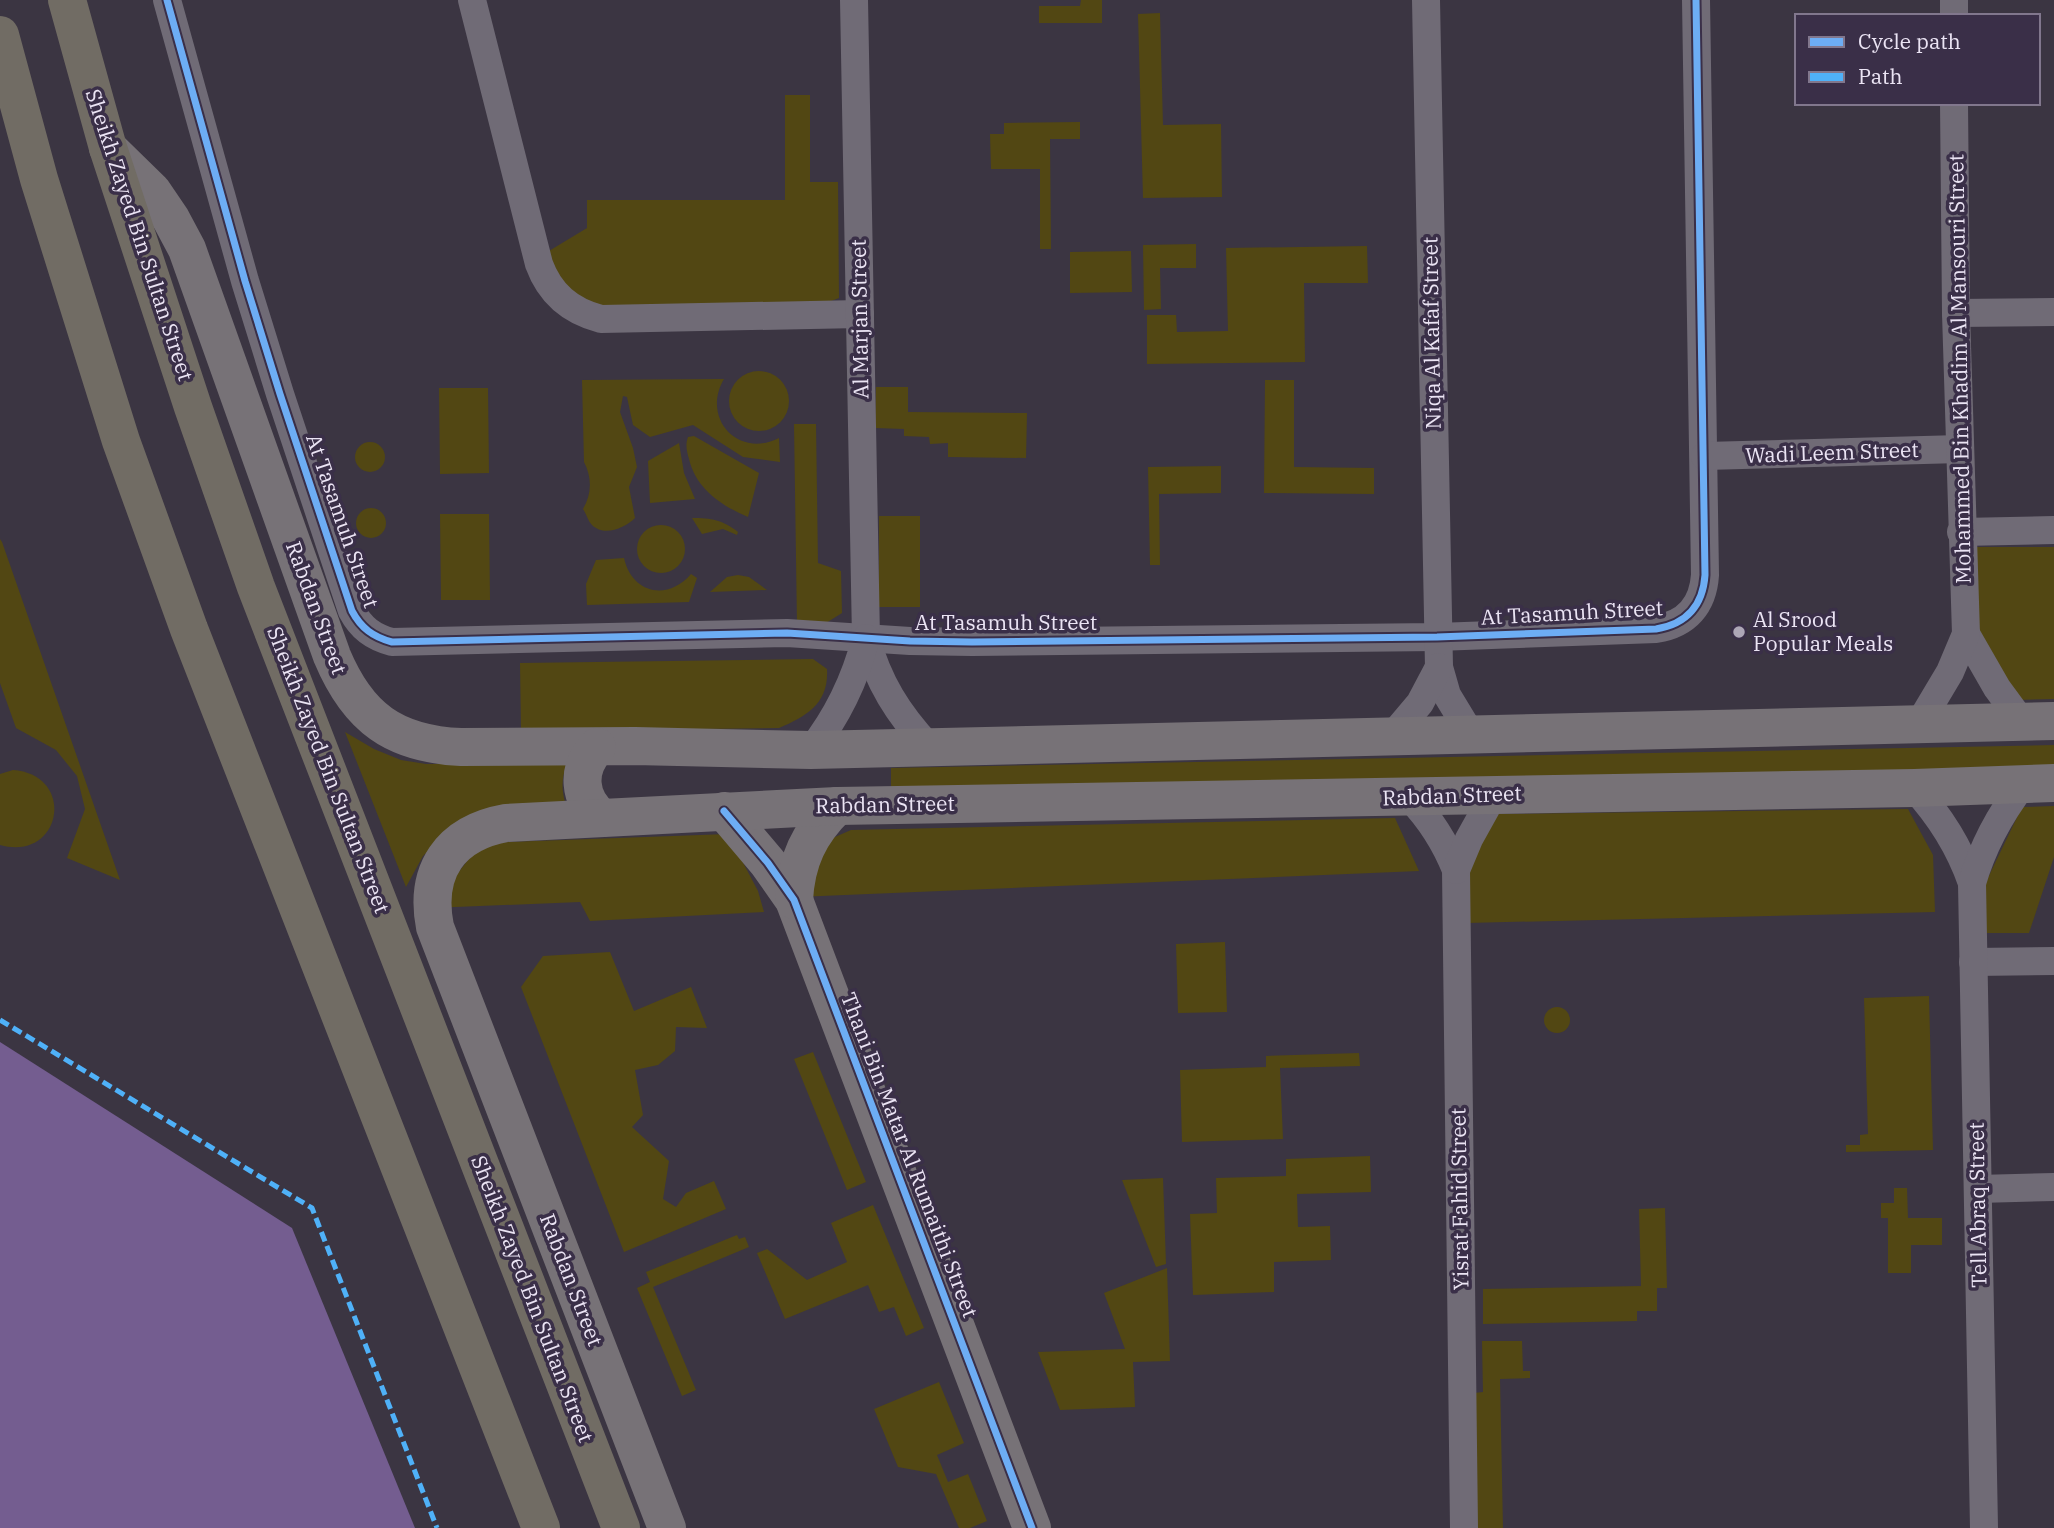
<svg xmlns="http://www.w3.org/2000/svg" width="2054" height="1528" font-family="'IBM Plex Serif',serif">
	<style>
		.green { fill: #524713 }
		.water { fill: #745d90 }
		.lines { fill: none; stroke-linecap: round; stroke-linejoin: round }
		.street { stroke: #706b76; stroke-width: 28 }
		.secondary { stroke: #777277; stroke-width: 38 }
		.highway { stroke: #716c64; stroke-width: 38 }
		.quiet { stroke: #4fb1f8; stroke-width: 5; stroke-dasharray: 10 5; stroke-linecap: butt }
		.cycleway-casing { stroke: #3a2f48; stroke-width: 11 }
		.cycleway { stroke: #6dadf4; stroke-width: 7 }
		.poi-dot { fill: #ada7b6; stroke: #3a2f48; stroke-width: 2.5 }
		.labels { text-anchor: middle; stroke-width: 7; stroke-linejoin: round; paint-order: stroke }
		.street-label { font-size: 21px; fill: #ebe4f4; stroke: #3a2f48 }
		.poi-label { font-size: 21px; fill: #ebe4f4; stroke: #3a2f48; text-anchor: start }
	</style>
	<rect width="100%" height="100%" fill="#3b3542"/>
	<!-- green -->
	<g class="green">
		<polygon points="1081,0 1102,0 1102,23 1039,23 1039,6 1080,6"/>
		<polygon points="1160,13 1163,125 1221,124 1222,197 1143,198 1138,14"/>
		<polygon points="785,95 810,95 810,182 838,182 839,298 810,309 585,311 539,257 587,228 587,200 785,200"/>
		<polygon points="1080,122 1080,139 1050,139 1051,249 1040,249 1040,169 991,169 990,134 1004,134 1004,123"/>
		<polygon points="1196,244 1196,268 1160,268 1161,309 1144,310 1143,245"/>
		<polygon points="1367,246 1368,283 1304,283 1305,362 1147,364 1147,315 1176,315 1177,332 1228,331 1226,248"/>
		<polygon points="1131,251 1132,292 1070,293 1070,252"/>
		<circle cx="759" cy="401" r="30"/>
		<path d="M 724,379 C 701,418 738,459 779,438 L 780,462 L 743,457 L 693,425 L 650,437 L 633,425 L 627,397 L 623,396 L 620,412 L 633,448 L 637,467 L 629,487 L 635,518 C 625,528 604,537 592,525 C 588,521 586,513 583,509 C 592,494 592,477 584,462 L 582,380 Z"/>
		<polygon points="1265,380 1294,380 1294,467 1374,468 1374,494 1264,493"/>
		<polygon points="876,387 908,387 908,412 1027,413 1026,458 948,457 948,443 930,444 929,437 904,436 904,429 875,428"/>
		<polygon points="439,388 488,388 489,473 440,474"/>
		<polygon points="794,424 816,424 818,563 841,571 842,613 826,623 797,624"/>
		<path d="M 694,436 L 759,473 L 748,517 C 722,506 696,489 689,459 C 687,452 685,445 688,437 Z"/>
		<circle cx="370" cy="457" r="15"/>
		<polygon points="679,443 684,473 695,499 650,503 648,461"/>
		<polygon points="1221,466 1221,493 1159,494 1160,565 1150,565 1148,467"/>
		<circle cx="371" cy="523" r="15"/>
		<polygon points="440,514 489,514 490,600 441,600"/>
		<rect x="879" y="516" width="41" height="91"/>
		<path d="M 692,518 C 711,518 723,520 738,532 L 737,535 L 723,529 L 702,534 Z"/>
		<circle cx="661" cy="549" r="24"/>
		<polygon points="0,539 2,542 120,880 67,858 85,809 77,776 56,750 16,728 0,683"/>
		<polygon points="1977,547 2054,547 2054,699 2015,700 1977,642"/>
		<path d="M 624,558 C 632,594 668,601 691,574 L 697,578 L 689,602 L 587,605 L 586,584 L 596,560 Z"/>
		<polygon points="738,575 749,577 767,590 710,592 727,577"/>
		<path d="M 813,659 L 827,669 C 829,703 807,716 779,728 L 521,731 L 520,663 Z"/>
		<path d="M 345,732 L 374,749 L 401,760 L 426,764 L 567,764 C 562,777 561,787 565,802 L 443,837 L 423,856 L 406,887 Z"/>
		<polygon points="2054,745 2054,772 891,795 891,768"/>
		<path d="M 13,770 C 77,775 62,862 0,845 L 0,774 Z"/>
		<polygon points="2054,806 2054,857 2029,933 1985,933 1984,886 2022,807"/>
		<polygon points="1908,809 1933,855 1935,912 1467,923 1465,871 1497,814"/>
		<polygon points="1395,818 1419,871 797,897 819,844 851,830"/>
		<polygon points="728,834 758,891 764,912 590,921 580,902 431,908 481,843"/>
		<polygon points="1225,942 1227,1012 1178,1013 1176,944"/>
		<polygon points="610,952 634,1011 691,987 707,1028 676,1027 675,1051 658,1065 635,1070 643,1115 632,1127 669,1161 663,1199 676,1207 686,1193 714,1181 726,1209 624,1252 521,987 543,956"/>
		<polygon points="1929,996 1933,1150 1846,1152 1846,1145 1860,1145 1860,1135 1868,1134 1864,998"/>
		<circle cx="1557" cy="1020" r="13"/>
		<polygon points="813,1052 866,1182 847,1190 794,1059"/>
		<polygon points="1359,1053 1360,1066 1280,1068 1283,1139 1182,1142 1180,1070 1266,1067 1266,1056"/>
		<polygon points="1370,1156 1371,1192 1297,1194 1298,1227 1330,1226 1331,1260 1274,1262 1274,1292 1193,1295 1190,1214 1217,1213 1216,1178 1286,1176 1286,1159"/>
		<polygon points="1163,1178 1166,1264 1156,1267 1122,1180"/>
		<polygon points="1894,1188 1907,1188 1908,1218 1942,1218 1942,1245 1911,1245 1911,1273 1888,1273 1888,1218 1881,1218 1881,1203 1894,1203"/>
		<polygon points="873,1205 924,1328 906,1336 894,1307 879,1312 868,1285 785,1319 757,1253 767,1249 807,1280 847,1262 831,1223"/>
		<polygon points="1665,1208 1667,1288 1657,1288 1657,1311 1637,1311 1637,1321 1483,1324 1483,1289 1641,1286 1639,1209"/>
		<polygon points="737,1235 739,1239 745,1237 749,1247 653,1287 696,1390 682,1396 637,1288 650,1282 646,1272"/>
		<polygon points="1167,1268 1170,1361 1133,1362 1135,1407 1060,1410 1038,1352 1125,1349 1104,1293"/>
		<polygon points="1482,1341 1522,1341 1523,1371 1530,1371 1530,1378 1500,1379 1503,1528 1476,1528 1474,1393 1483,1392"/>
		<polygon points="939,1382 964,1443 937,1455 948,1482 968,1474 987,1521 970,1528 959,1528 936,1474 898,1467 874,1409"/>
	</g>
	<!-- water -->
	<polygon class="water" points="0,1042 292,1228 415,1528 0,1528"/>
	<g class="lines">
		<!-- street -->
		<g class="street">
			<path d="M 167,0 L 245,281 L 280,394 L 352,611 C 361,628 373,637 392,642 L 787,633 L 910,641 L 972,642 L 1437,637 L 1656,629 C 1687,624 1703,605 1705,575 L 1696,0"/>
			<path d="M 472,0 L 539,264 C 550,294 570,311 601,319 L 860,314"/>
			<path d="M 854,0 L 866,638 C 878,682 898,714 929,747"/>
			<polyline points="1426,0 1439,667 1447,695 1470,733"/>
			<polyline points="1954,0 1954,16"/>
			<polyline points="1956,313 2054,312"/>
			<polyline points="1705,456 1960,449"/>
			<polyline points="1961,532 2054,530"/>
			<polyline points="1966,634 1997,688 2022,722"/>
			<polyline points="1919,724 1950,672 1966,634 1956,313 1954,103"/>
			<polyline points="1393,735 1420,703 1439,667"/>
			<path d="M 811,750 C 838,716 855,680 866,638"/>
			<path d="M 1914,788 C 1941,817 1959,846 1972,883"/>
			<path d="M 1410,798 C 1431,820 1445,842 1456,870 L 1464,1528"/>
			<polyline points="1456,870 1469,839 1494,794"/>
			<polyline points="1973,962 2054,961"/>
			<polyline points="1978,1189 2054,1187"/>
			<path d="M 1984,1528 L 1972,883 C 1983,845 2000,814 2024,783"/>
		</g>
		<!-- secondary -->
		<g class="secondary">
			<path d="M 108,148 L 152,191 L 171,219 L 187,249 L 332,656 C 358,718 394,744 461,747 L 635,746 L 811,750 L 2054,721"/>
			<path d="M 597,747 C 576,769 578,799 602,818"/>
			<polyline points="724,811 768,863 794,900 1032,1528"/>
			<path d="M 794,900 C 796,861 809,833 837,806"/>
			<path d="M 667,1528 L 435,927 C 424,871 450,833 506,823 L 837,806 L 1914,788 L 2054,783"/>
		</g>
		<!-- highway -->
		<g class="highway">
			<polyline points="67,0 108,148 193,407 256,587 621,1528"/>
			<polyline points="0,35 39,179 121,441 189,629 541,1528"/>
		</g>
		<!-- quiet -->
		<polyline class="quiet" points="0,1020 312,1208 437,1528"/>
		<defs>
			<g id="cycleway">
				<path d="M 167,0 L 245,281 L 280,394 L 352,611 C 361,628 373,637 392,642 L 787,633 L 910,641 L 972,642 L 1437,637 L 1656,629 C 1687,624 1703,605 1705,575 L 1696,0"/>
				<polyline points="724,811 768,863 794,900 1032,1528"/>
			</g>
		</defs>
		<!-- cycleway casing -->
		<use href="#cycleway" class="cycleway-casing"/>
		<!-- cycleway -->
		<use href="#cycleway" class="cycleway"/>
	</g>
	<!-- markers -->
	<circle class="poi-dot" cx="1739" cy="632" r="7"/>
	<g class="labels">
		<!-- street labels -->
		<g class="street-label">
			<text transform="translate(139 235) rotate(72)" y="7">Sheikh Zayed Bin Sultan Street</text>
			<text transform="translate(860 319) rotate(-91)" y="7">Al Marjan Street</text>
			<text transform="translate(1432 333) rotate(-91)" y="7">Niqa Al Kafaf Street</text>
			<text transform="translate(1960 369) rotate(-91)" y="7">Mohammed Bin Khadim Al Mansouri Street</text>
			<text transform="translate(1832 453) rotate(-2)" y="7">Wadi Leem Street</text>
			<text transform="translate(342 521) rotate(71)" y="7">At Tasamuh Street</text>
			<text transform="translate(316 608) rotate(70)" y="7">Rabdan Street</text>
			<text transform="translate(1572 613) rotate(-3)" y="7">At Tasamuh Street</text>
			<text x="1006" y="630">At Tasamuh Street</text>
			<text transform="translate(328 770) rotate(69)" y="7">Sheikh Zayed Bin Sultan Street</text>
			<text transform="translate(1452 796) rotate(-2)" y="7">Rabdan Street</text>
			<text transform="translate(885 805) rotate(-1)" y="7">Rabdan Street</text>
			<text transform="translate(909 1155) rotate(69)" y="7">Thani Bin Matar Al Rumaithi Street</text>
			<text transform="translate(1460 1199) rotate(-91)" y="7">Yisrat Fahid Street</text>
			<text transform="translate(1978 1205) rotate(-91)" y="7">Tell Abraq Street</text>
			<text transform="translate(571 1280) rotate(69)" y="7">Rabdan Street</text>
			<text transform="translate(532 1299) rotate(69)" y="7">Sheikh Zayed Bin Sultan Street</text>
		</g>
		<!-- poi labels -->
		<g class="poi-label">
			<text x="1753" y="627">Al Srood<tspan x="1753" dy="24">Popular Meals</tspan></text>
		</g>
	</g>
	<!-- legend -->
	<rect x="1795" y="14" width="245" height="91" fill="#3a2f48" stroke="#81778d" stroke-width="2"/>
	<rect x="1809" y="37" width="35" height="10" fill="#6dadf4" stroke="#81778d" stroke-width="2"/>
	<text x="1858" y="49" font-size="21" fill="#ebe4f4">Cycle path</text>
	<rect x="1809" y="72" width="35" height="10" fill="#4fb1f8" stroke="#81778d" stroke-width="2"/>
	<text x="1858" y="84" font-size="21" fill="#ebe4f4">Path</text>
</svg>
